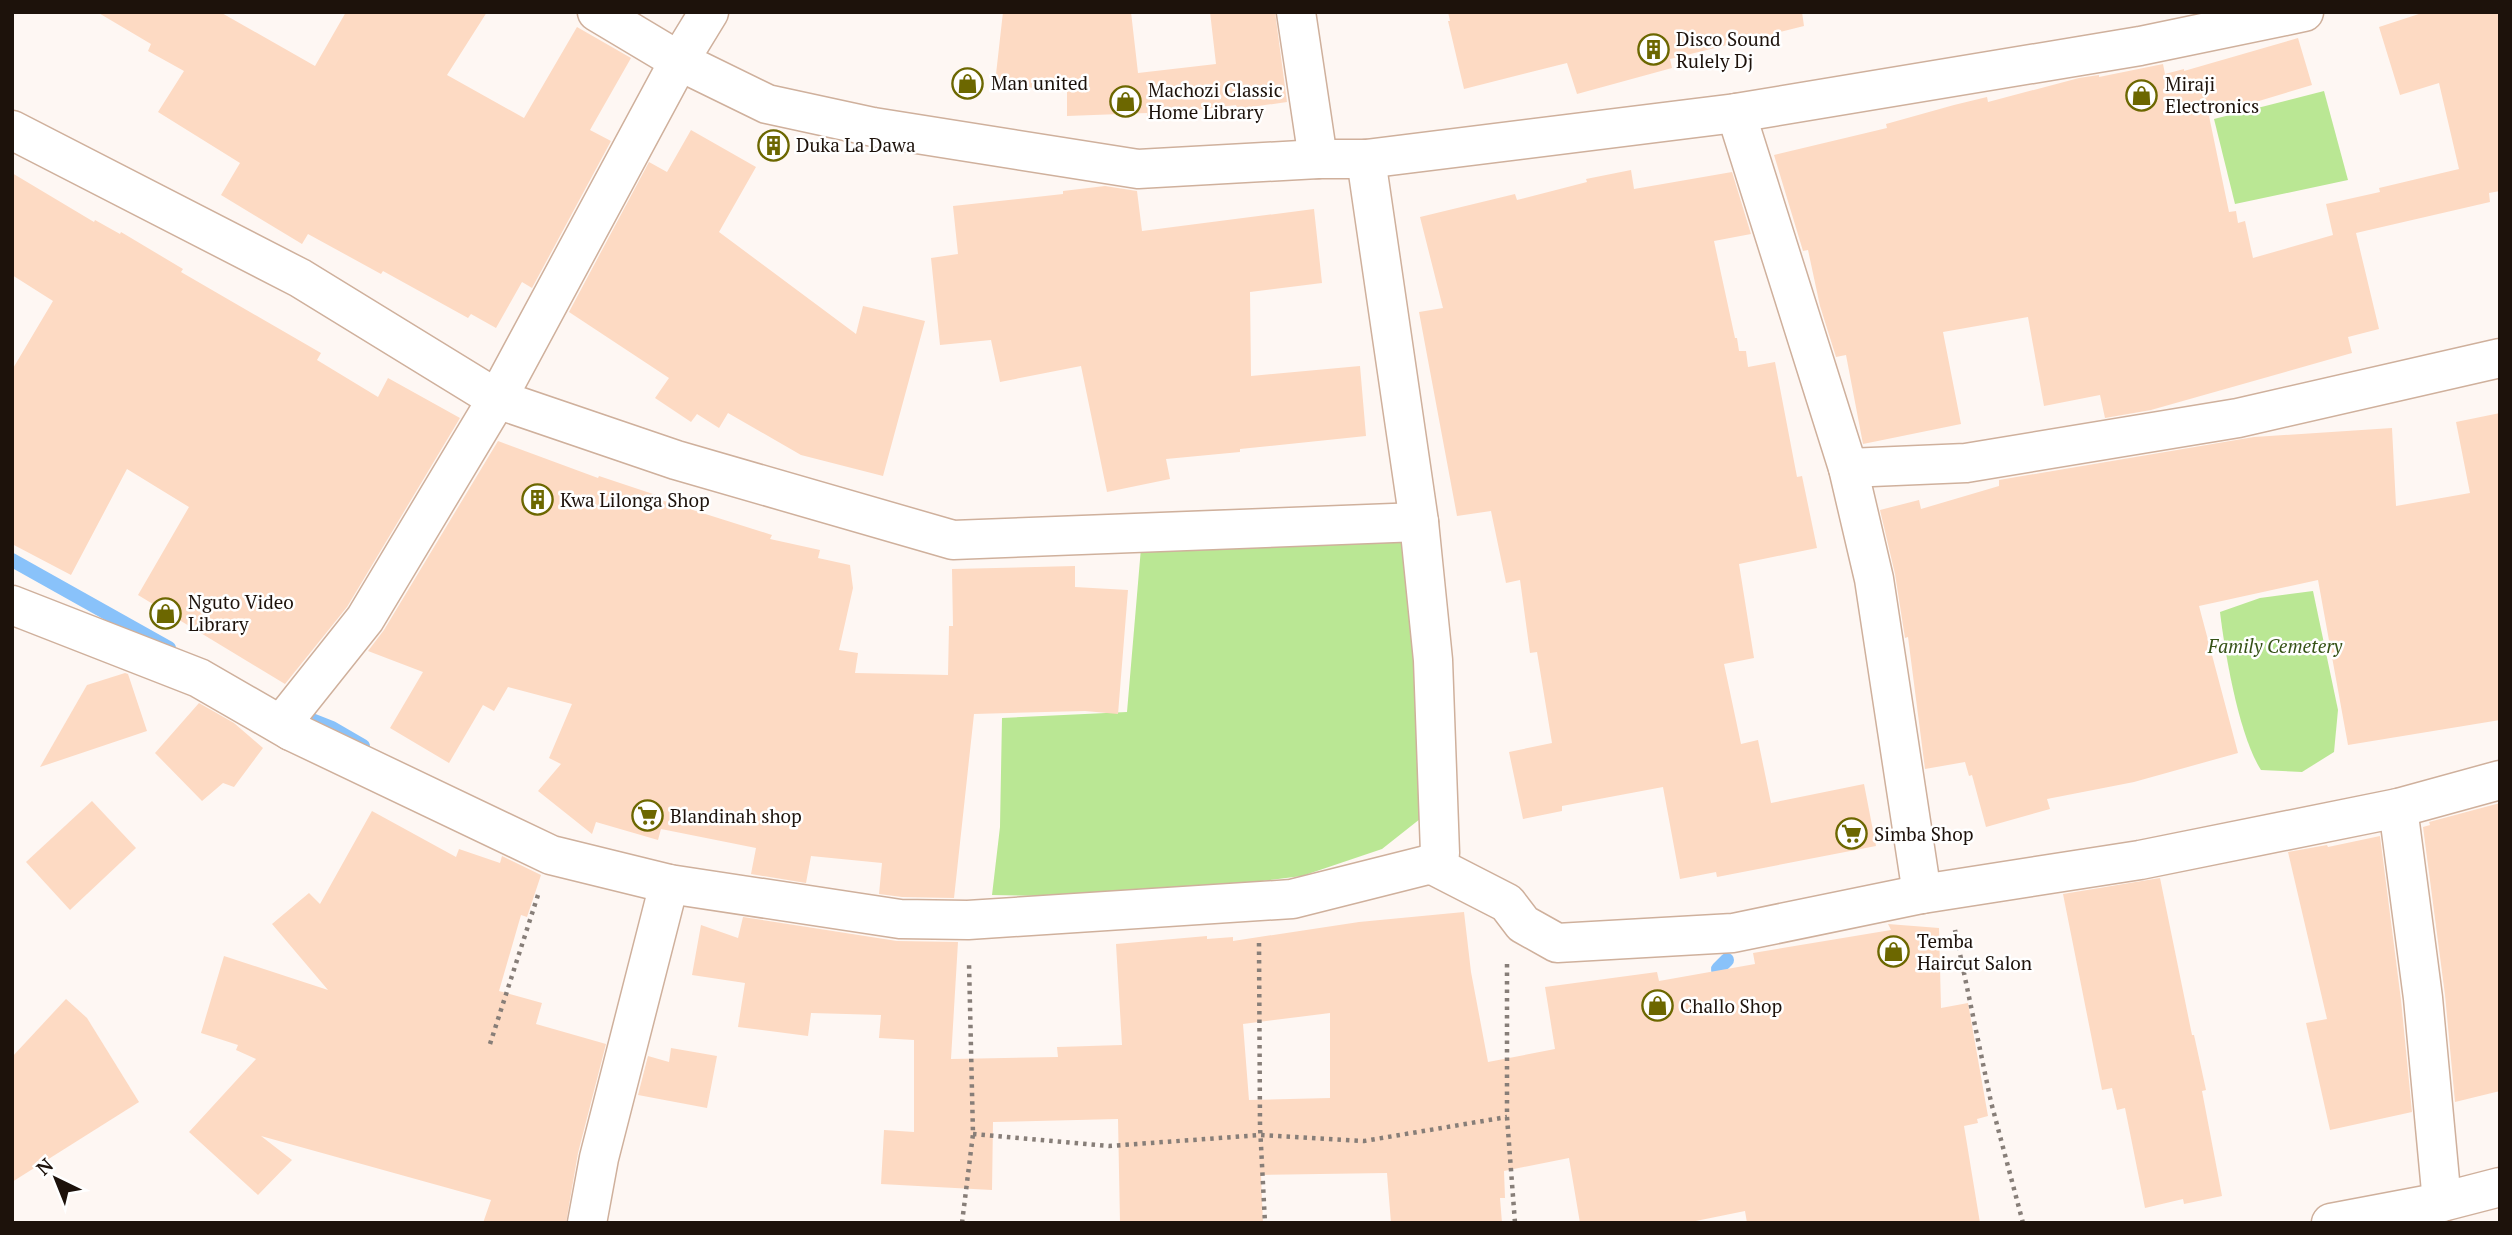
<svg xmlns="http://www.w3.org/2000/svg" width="2512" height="1235" font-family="'PT Serif',serif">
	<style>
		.green { fill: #bae794 }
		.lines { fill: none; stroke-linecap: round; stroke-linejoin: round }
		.stream { stroke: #89c2fa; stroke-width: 14 }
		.building { fill: #fddac3; fill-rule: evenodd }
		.minor-casing { stroke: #cfb09c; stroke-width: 41 }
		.path { stroke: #877e78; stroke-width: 4.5; stroke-dasharray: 3.5 5; stroke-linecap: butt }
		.minor { stroke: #fff; stroke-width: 38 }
		.labels { text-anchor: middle; stroke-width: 5; stroke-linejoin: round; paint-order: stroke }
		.poi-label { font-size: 19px; fill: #1d120b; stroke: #fff; text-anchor: start }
		.park-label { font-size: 19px; font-style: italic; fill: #355216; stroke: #fff }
	</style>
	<rect width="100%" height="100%" fill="#fef7f3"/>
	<!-- green -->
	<g class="green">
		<polygon points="2324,91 2348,180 2235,204 2214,119"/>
		<polygon points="1397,529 1429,565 1444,800 1382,849 1302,876 1208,888 1046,896 992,895 1000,827 1002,718 1127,712 1141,548"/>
		<path d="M 2313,591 L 2338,710 L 2334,752 L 2302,772 L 2261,770 C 2239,736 2225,654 2220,612 L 2260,598 Z"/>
	</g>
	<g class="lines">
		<!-- stream -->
		<g class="stream">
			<polyline points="12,560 169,648"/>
			<polyline points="299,715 332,728 363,746"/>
			<polyline points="1721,986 1718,969 1727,960"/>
		</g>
	</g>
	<!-- building -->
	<g class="building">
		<polygon points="97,12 220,12 315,66 346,12 487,12 447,75 524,118 577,27 631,58 590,130 611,141 532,288 522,282 496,328 471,314 468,318 383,271 381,274 308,234 302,244 221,195 240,163 158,112 184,71 148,51 151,44"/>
		<polygon points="1003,12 1131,12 1138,73 1216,64 1210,12 1275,12 1287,102 1237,109 1236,105 1147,116 1147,113 1067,116 1067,92 995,83"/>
		<polygon points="1448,12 1802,12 1804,26 1670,59 1672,68 1577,94 1567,63 1464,89 1448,21 1450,21"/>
		<polygon points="2425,12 2500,12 2500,191 2489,193 2490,202 2356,233 2379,329 2348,337 2352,353 2151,410 2105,418 2100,395 2044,406 2028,317 1943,332 1961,424 1863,444 1846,355 1836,357 1820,306 1808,250 1803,251 1774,155 1887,128 1886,124 1954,105 1987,97 1988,102 2079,78 2099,75 2099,77 2163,64 2165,74 2184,69 2184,71 2298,38 2312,85 2209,116 2229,212 2236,211 2238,223 2245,221 2253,258 2333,235 2326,204 2380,192 2379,188 2459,169 2439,83 2400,95 2379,27"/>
		<polygon points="691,130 756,167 719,232 856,334 863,306 925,321 883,476 801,455 728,413 719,428 697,414 691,422 655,398 669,378 569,312 649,162 667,172"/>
		<polygon points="1631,170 1634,189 1732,172 1751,234 1714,241 1735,338 1737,338 1739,351 1746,351 1748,367 1775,362 1797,477 1802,476 1817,548 1739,564 1754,658 1724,664 1741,744 1758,740 1771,803 1864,784 1876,846 1717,877 1716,872 1680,879 1663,787 1562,806 1562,811 1523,819 1509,752 1552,743 1537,652 1530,653 1520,580 1506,583 1491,511 1457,516 1419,312 1443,308 1420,217 1515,194 1517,200 1587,182 1586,179"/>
		<polygon points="12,173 94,222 95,220 120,234 121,232 183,269 181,272 321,353 317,360 378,397 388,378 460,418 347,607 285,684 138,595 189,507 127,469 71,575 12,544 12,370 53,301 12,275"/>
		<polygon points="1105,186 1137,191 1142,231 1314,209 1322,283 1250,292 1251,376 1360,366 1366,436 1240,449 1240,452 1166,459 1170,479 1107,492 1081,366 1000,382 991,340 940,345 931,258 958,254 953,206 1063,194 1063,191"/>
		<polygon points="2500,413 2500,720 2348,745 2318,580 2199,606 2238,753 2134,782 2047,799 2050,809 1986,827 1972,775 1969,776 1965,762 1925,769 1908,637 1905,638 1895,574 1880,510 1919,500 1921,509 1999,486 1999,480 2254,437 2392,428 2396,506 2470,493 2456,422"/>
		<polygon points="498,441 598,478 599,476 659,496 658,499 772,535 770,539 820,550 818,558 850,565 853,588 839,650 858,653 855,673 948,675 949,626 953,626 952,569 1075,566 1075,587 1128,590 1118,714 1085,711 974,714 954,898 902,897 879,894 882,863 811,856 806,883 751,874 756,848 661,829 658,840 596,822 592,834 538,791 561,764 549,758 572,704 508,687 494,711 483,705 449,763 390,728 423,672 368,651 384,630"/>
		<polygon points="125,673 128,674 147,731 40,767 87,685"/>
		<polygon points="199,703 234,723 263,748 234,787 223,783 202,801 155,753"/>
		<polygon points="92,801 136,848 70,910 26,862"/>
		<polygon points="2500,803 2500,1091 2455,1102 2445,995 2423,827 2430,825 2429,822"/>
		<polygon points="372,811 456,857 459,849 500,863 502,856 541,875 527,917 521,915 499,991 542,1003 536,1024 606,1044 578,1153 566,1223 483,1223 491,1200 261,1136 292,1160 258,1195 189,1132 256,1059 236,1050 238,1045 201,1033 224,956 328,990 272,924 309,893 320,904"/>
		<polygon points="2380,836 2401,1000 2412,1112 2330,1130 2306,1023 2327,1019 2288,852 2327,845 2328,847"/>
		<polygon points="2160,878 2192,1035 2194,1035 2206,1090 2202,1091 2222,1196 2184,1204 2183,1199 2145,1208 2125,1108 2117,1110 2112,1088 2102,1090 2063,894"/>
		<path d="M 1464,912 L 1471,972 L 1488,1062 L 1555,1049 L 1545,987 L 1657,972 L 1659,981 L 1755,964 L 1753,953 L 1891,930 L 1888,924 L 1939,928 L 1941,1008 L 1968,1003 L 1988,1116 L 1977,1119 L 1978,1123 L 1964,1126 L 1980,1223 L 1747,1223 L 1745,1211 L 1686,1223 L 1580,1223 L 1569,1158 L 1504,1171 L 1505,1198 L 1500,1198 L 1502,1223 L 1391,1223 L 1387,1173 L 1261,1175 L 1263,1223 L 1120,1223 L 1118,1119 L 993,1122 L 992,1190 L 881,1184 L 884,1130 L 914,1132 L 914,1040 L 879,1038 L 881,1015 L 811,1013 L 808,1036 L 738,1027 L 745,983 L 692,975 L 701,925 L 738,938 L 743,917 L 897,941 L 958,942 L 951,1059 L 1058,1057 L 1057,1047 L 1122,1045 L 1116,944 L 1207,936 L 1207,939 L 1233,937 L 1233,941 L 1359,922 ZM 1330,1013 L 1330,1098 L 1249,1100 L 1243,1024 Z"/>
		<polygon points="66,999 87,1018 139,1102 12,1182 12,1057"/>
		<polygon points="671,1048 717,1056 707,1108 638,1095 648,1056 669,1062"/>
	</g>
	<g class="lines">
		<defs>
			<g id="minor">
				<polyline points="597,12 679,61 767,104 873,127 1138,169 1318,159 1366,159 1736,113 2140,46 2304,12"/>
				<polyline points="1296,12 1318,159"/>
				<polyline points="1736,113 1848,468 1874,579 1922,894"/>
				<polyline points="12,130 300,278 497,399 676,460 953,540 1419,522"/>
				<polyline points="1366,159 1419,522 1433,660 1440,853 1431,864"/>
				<polyline points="1848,468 1966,463 2238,418 2500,358"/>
				<polyline points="12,605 199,678 291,731 551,855 669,884 900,919 968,920 1292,899 1431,864 1507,903 1523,924 1557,943 1733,933 1922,894 2140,860 2398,808 2500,780"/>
				<polyline points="291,731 291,712 365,619 497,399 679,61 709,12"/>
				<polyline points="2398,808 2423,998 2442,1202"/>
				<polyline points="587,1223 599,1158 669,884"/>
				<polyline points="2331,1223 2442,1202 2500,1187"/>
			</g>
		</defs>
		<!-- minor casing -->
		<use href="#minor" class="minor-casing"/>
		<!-- path -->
		<g class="path">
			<polyline points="1955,930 1991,1102 2023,1223"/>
			<polyline points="1259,943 1260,1126 1265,1223"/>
			<polyline points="1507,964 1507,1117 1515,1223"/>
			<polyline points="490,1044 538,895"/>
			<polyline points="973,1134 1109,1146 1261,1135 1364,1141 1507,1117"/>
			<polyline points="962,1223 973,1134 969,963"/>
		</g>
		<!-- minor -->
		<use href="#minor" class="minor"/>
	</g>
	<!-- icons -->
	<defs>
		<symbol id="building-ring" viewBox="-11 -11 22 22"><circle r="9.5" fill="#fff" stroke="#6c6700" stroke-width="1.5"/><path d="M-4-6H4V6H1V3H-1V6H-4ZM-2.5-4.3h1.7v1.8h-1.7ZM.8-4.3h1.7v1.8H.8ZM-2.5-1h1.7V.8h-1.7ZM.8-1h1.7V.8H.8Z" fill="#6c6700"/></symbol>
		<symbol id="shop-ring" viewBox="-11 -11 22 22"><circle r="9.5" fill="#fff" stroke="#6c6700" stroke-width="1.5"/><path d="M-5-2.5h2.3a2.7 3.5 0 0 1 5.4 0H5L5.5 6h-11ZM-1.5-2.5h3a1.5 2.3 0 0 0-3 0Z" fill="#6c6700"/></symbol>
		<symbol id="supermarket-ring" viewBox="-11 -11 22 22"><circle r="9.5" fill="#fff" stroke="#6c6700" stroke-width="1.5"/><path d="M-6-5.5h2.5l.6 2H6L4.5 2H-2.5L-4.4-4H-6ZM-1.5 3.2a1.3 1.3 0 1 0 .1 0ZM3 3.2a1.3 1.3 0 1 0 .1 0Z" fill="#6c6700"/></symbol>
	</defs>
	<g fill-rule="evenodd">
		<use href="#building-ring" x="1636" y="32" width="35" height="35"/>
		<use href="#shop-ring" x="950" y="66" width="35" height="35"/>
		<use href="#shop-ring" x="2124" y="78" width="35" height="35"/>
		<use href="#shop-ring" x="1108" y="84" width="35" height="35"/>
		<use href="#building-ring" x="756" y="128" width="35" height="35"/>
		<use href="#building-ring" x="520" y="482" width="35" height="35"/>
		<use href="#shop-ring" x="148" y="596" width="35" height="35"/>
		<use href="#supermarket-ring" x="630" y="798" width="35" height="35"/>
		<use href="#supermarket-ring" x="1834" y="816" width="35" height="35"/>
		<use href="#shop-ring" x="1876" y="934" width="35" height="35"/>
		<use href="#shop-ring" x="1640" y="988" width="35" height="35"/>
	</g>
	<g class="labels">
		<!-- poi labels -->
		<g class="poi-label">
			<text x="1676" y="46">Disco Sound<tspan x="1676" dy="22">Rulely Dj</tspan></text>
			<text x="991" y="90">Man united</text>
			<text x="2165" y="91">Miraji<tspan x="2165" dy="22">Electronics</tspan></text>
			<text x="1148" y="97">Machozi Classic<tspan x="1148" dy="22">Home Library</tspan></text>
			<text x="796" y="152">Duka La Dawa</text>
			<text x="560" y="507">Kwa Lilonga Shop</text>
			<text x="188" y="609">Nguto Video<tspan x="188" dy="22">Library</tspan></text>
			<text x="670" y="823">Blandinah shop</text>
			<text x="1874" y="841">Simba Shop</text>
			<text x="1917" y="948">Temba<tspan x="1917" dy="22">Haircut Salon</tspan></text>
			<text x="1680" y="1013">Challo Shop</text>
		</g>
		<!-- park labels -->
		<g class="park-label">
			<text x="2275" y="653">Family Cemetery</text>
		</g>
	</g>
	<!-- border -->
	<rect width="2512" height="1235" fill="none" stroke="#1d120b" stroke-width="28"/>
	<!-- north arrow -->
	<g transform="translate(56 1179) rotate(317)" stroke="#ffffff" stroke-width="5" paint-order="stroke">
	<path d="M0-5L12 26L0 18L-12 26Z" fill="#1d120b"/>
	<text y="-10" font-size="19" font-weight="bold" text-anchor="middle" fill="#1d120b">N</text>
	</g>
</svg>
